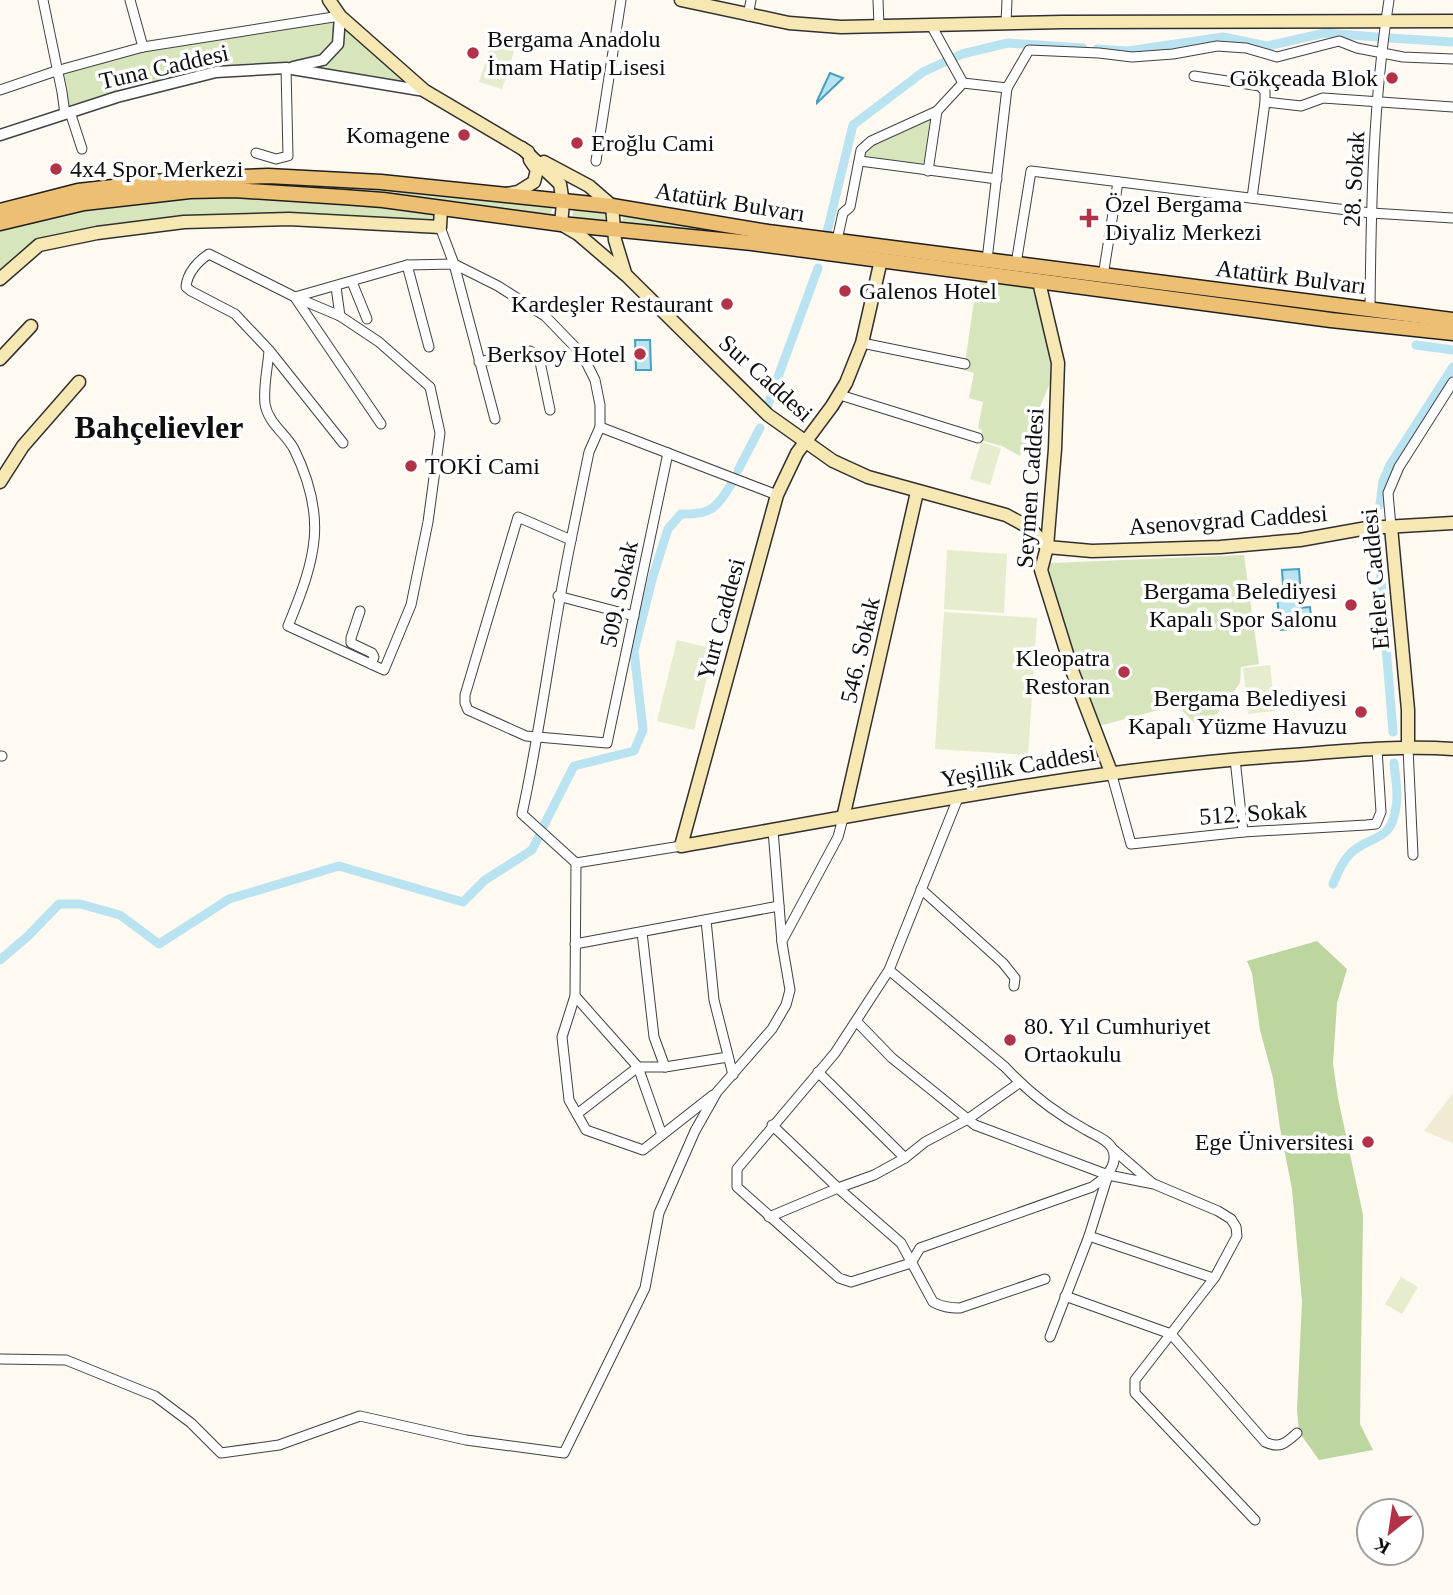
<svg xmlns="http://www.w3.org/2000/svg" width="1453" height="1595" font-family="'Times New Roman',serif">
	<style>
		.farmland { fill: #f2ebd3 }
		.green { fill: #d7e5bd }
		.forest { fill: #bdd59e }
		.pitch { fill: #e6edce }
		.water { fill: #bae3f1; stroke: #479fc1; stroke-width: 2 }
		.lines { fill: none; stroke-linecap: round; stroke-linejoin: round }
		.canal { stroke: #bae3f1; stroke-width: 9 }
		.minor-casing { stroke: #414141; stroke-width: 11 }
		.tertiary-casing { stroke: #414141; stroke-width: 13 }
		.secondary-casing { stroke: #303030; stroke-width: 15 }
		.primary-casing { stroke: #1f1f1f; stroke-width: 17 }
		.minor { stroke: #fff; stroke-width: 9 }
		.tertiary { stroke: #fff; stroke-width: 10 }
		.secondary { stroke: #f7e7b2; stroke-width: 12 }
		.primary { stroke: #ecbf72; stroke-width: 14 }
		.poi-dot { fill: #b23348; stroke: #fff; stroke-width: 2.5 }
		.labels { text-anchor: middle; stroke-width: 7; stroke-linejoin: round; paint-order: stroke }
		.poi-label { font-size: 24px; fill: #0e0e0e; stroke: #fff; text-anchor: end }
		.street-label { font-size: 24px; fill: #0e0e0e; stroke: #fff }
		.district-label { font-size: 32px; font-weight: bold; fill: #0e0e0e; stroke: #fff }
	</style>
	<rect width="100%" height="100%" fill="#fef9f1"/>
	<!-- farmland -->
	<polygon class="farmland" points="1453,1093 1453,1143 1424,1131"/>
	<!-- green -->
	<g class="green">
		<polygon points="340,16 425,91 286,68 216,72 65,114 56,71 143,47"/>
		<polygon points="937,111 928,171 860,161 861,150"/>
		<polygon points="283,181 381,188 552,207 551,217 283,186"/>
		<polygon points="190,191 441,208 440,227 184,222 39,245 0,279 0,223"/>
		<polygon points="575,210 605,214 606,222 574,220 572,213"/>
		<polygon points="623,216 760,236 760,241 622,226"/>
		<polygon points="978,273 1039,282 1058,363 1020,456 1002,446 980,440 982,430 978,428 983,402 969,398 974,373 964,370"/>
		<polygon points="1244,555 1259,664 1241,667 1240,683 1217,714 1194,723 1177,705 1099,726 1077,669 1046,567 1051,563"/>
	</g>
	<!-- forest -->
	<polygon class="forest" points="1317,941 1347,969 1337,1003 1333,1064 1338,1098 1363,1215 1360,1424 1373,1450 1319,1460 1299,1432 1297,1410 1302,1301 1292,1189 1280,1128 1273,1078 1260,1030 1252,973 1247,961"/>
	<!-- pitch -->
	<g class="pitch">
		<polygon points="493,38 516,45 502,89 479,82"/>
		<polygon points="981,442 1001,448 990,485 970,479"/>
		<polygon points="947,550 1007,554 1004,613 944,609"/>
		<polygon points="944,612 1037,618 1028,755 935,749"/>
		<polygon points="677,640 714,649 694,730 657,721"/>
		<polygon points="1270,665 1275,711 1248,714 1243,668"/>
		<polygon points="1401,1277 1418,1287 1402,1314 1385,1304"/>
	</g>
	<!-- water -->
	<g class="water">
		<polygon points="830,73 843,78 817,103 817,101"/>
		<polygon points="635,340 650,340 651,370 636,370"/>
		<polygon points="1299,569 1300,583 1283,585 1282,570"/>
		<polygon points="1297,596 1298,608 1310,607 1312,627 1281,630 1277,598"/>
	</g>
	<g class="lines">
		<!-- canal -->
		<g class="canal">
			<polyline points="1390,38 1453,42"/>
			<polyline points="1097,49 1128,51 1223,37 1267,46 1325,33 1377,37"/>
			<polyline points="827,232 853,125 923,72 962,54 1008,43 1083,48"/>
			<polyline points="1416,345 1453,350"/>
			<polyline points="767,407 818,268"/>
			<polyline points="738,470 760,428"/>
			<polyline points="1380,505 1383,481 1390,465 1453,367"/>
			<polyline points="1378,539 1383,611"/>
			<polyline points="1384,622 1393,732"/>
			<path d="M 544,825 L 574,766 L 634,751 L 643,730 L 634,651 L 653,576 L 668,529 L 681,514 C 712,515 716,508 732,483"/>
			<path d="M 1333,884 C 1338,872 1343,860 1353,851 C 1374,834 1391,842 1396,807 C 1399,793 1395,777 1394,763"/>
			<polyline points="0,960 28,936 59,904 80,904 120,915 159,944 229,899 339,866 463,902 485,880 532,850 538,838"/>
		</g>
		<defs>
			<g id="minor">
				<polyline points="43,0 62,92 65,114"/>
				<polyline points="130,0 143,47"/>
				<polyline points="878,0 879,26"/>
				<polyline points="748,16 751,0"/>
				<polyline points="1006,23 1007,0"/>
				<polyline points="1194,76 1260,86 1265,91 1265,102"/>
				<polyline points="963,83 1007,88 987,260"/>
				<polyline points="1007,88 1029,50 1099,53 1132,57 1173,54 1217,46 1246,48 1277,57 1339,41 1357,48 1403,57 1453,59"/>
				<polyline points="0,90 56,71 143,47 340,16"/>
				<polyline points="70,112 82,149"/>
				<polyline points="256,153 276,159 288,156 286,68"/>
				<polyline points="596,161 621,0"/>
				<polyline points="860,161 997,179"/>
				<polyline points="928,171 937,111"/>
				<polyline points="1252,198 1265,102 1301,106 1323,98 1453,107"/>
				<polyline points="440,227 454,264 495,419"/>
				<polyline points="837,240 843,213 850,207 861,150 871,141 937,111 963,83 931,25"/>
				<polyline points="1016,264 1031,171 1371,213 1453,218"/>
				<polyline points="407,265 429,347"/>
				<polyline points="1103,276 1118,182"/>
				<polyline points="352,282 367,319"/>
				<polyline points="336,287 340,316"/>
				<polyline points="295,297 407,265 454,264 498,286 545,316 578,350 587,364 595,380 600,405 600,427 589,452 571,540 518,517 465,695 465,703 468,710 526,736 607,743 668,453"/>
				<polyline points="296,299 381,424"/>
				<path d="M 1370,309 C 1371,206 1373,102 1389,0"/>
				<polyline points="862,343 965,364"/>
				<path d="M 269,350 C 268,367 263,387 265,404 C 268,423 286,434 294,449 C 328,518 316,558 288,626 L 384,670 L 411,605 L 428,522 L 440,433 L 430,387 L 379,342 L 340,316 L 295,297 L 209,254 C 198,261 187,273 186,287 L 191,291 L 235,314 L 269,350 L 343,443"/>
				<polyline points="479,362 530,351 539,357 550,410"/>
				<polyline points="840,395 978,438"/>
				<polyline points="600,427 777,495"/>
				<polyline points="1391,527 1388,493 1399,467 1453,382"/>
				<path d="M 571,540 C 552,631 542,723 522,814 L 576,863 L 575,996 L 562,1037 L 569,1100 L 586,1130 L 643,1150 L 713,1095"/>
				<polyline points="558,596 634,616"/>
				<polyline points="360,611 351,638 351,643 372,653 374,657 371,664"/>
				<polyline points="1408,748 1413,855"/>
				<polyline points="0,756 2,756"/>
				<polyline points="1235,759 1243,832"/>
				<polyline points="1111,772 1131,844 1243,832 1366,825 1376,824 1381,812 1377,749"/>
				<polyline points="576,863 681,846"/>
				<polyline points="921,889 1003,963 1015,978 1014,986"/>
				<polyline points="706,920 714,1000 733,1075"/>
				<polyline points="642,932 654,1037 665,1067"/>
				<polyline points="782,941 838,837 843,818"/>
				<polyline points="575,944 779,906"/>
				<path d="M 889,970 L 1005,1067 C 1029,1093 1055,1113 1086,1130 C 1094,1135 1107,1139 1112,1148 C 1120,1165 1104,1179 1092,1187 L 920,1248 L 911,1263 L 851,1282 L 839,1278 L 737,1187 L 737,1169 L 835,1053 L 889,970 L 958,798"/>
				<polyline points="575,996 638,1067 662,1135"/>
				<polyline points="857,1022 892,1058 975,1125 1108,1175 1154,1184 1218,1211 1231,1219 1236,1227 1237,1236 1215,1277 1135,1380 1135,1393 1255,1520"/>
				<polyline points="818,1072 905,1158"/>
				<polyline points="577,1114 638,1067 665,1067 728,1057"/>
				<path d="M 772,1125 L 838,1188 L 901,1243 L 933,1302 C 942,1307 949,1308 960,1308 L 1045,1279"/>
				<polyline points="1114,1150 1152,1183"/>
				<polyline points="769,1217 838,1188 874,1175 905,1158 925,1142 968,1119 1019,1083"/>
				<polyline points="1089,1236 1213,1278"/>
				<path d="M 1065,1296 L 1171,1334 L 1265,1442 C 1280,1449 1286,1443 1297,1433"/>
				<polyline points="1050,1337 1089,1236 1108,1175"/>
				<polyline points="0,1359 66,1360 155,1396 191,1423 221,1453 279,1445 360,1416 466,1440 564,1453 645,1288 659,1213 695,1131 717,1092 772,1029 786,1005 790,990 782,943 773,830"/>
			</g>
			<g id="tertiary">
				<polyline points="293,67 323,60 338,44 340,16"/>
				<polyline points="0,135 117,97 216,72 286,68 425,91"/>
			</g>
			<g id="secondary">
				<polyline points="329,0 340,16 425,91 528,152"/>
				<polyline points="681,0 789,23 841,27 1063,22 1453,21"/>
				<polyline points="522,148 560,184 563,203 561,224 578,234 627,276 768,415 833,461 868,477 1006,515 1030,528 1047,547"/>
				<polyline points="544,162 589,186 612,206 615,240 625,273"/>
				<polyline points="507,194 518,192 534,182 537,170 530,160"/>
				<path d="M 881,260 L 862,343 L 846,383 L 832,406 L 797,453 L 777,495 L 681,846 C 879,812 1077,770 1278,756 C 1336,752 1395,745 1453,749"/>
				<polyline points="0,279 39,245 97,233 184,222 289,219 440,227 441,208"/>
				<polyline points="1039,282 1058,363 1055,449 1047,547 1041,570 1073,673 1111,772"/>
				<polyline points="0,359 31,326"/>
				<polyline points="0,482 23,446 79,382"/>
				<polyline points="1391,527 1408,710 1408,748"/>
				<polyline points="1047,547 1092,551 1220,547 1300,540 1367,528 1453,523"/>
				<polyline points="843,818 917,492"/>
			</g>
			<g id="primary">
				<polyline points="0,211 78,191 183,179 268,176 381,182 612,206 768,232 1453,320"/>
				<polyline points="0,223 84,203 190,191 234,190 343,197 383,200 561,224 752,243 1331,320 1453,333"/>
			</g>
		</defs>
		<!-- minor casing -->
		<use href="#minor" class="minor-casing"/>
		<!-- tertiary casing -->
		<use href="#tertiary" class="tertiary-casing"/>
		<!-- secondary casing -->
		<use href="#secondary" class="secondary-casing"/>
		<!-- primary casing -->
		<use href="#primary" class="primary-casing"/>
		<!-- minor -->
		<use href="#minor" class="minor"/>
		<!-- tertiary -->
		<use href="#tertiary" class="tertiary"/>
		<!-- secondary -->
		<use href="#secondary" class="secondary"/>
		<!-- primary -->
		<use href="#primary" class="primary"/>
	</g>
	<!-- markers -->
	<g class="poi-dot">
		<circle cx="473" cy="53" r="7"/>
		<circle cx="1392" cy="78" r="7"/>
		<circle cx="464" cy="135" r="7"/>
		<circle cx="577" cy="143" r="7"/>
		<circle cx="56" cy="169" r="7"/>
		<path d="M1085.5 207.5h7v7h7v7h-7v7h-7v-7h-7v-7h7z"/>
		<circle cx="845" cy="291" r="7"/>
		<circle cx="727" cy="304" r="7"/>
		<circle cx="640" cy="354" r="7"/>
		<circle cx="411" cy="466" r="7"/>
		<circle cx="1351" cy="605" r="7"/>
		<circle cx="1124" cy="672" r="7"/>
		<circle cx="1361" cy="712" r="7"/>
		<circle cx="1010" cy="1040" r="7"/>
		<circle cx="1368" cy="1142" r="7"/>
	</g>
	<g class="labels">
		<!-- poi labels -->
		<g class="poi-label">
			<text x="487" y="47" text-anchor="start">Bergama Anadolu<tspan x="487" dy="28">İmam Hatip Lisesi</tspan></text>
			<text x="1378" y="86">Gökçeada Blok</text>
			<text x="450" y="143">Komagene</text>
			<text x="591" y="151" text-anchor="start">Eroğlu Cami</text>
			<text x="70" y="177" text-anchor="start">4x4 Spor Merkezi</text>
			<text x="1105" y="212" text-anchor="start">Özel Bergama<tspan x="1105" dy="28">Diyaliz Merkezi</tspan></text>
			<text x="859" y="299" text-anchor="start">Galenos Hotel</text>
			<text x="713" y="312">Kardeşler Restaurant</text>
			<text x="626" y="362">Berksoy Hotel</text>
			<text x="425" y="474" text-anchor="start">TOKİ Cami</text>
			<text x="1337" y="599">Bergama Belediyesi<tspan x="1337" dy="28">Kapalı Spor Salonu</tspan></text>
			<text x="1110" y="666">Kleopatra<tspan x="1110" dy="28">Restoran</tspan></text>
			<text x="1347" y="706">Bergama Belediyesi<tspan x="1347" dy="28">Kapalı Yüzme Havuzu</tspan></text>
			<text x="1024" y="1034" text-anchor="start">80. Yıl Cumhuriyet<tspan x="1024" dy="28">Ortaokulu</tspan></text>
			<text x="1354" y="1150">Ege Üniversitesi</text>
		</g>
		<!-- street labels -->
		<g class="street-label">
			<text transform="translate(164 67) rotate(-13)" y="8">Tuna Caddesi</text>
			<text transform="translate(1354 179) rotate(-87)" y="8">28. Sokak</text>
			<text transform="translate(730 202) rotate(9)" y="8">Atatürk Bulvarı</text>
			<text transform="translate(1291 277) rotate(7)" y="8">Atatürk Bulvarı</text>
			<text transform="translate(766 378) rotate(42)" y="8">Sur Caddesi</text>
			<text transform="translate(1030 488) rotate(-86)" y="8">Seymen Caddesi</text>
			<text transform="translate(1228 520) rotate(-4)" y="8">Asenovgrad Caddesi</text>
			<text transform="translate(1375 579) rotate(-95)" y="8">Efeler Caddesi</text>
			<text transform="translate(619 594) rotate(-78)" y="8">509. Sokak</text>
			<text transform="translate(721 619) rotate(-75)" y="8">Yurt Caddesi</text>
			<text transform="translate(860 650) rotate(-77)" y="8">546. Sokak</text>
			<text transform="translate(1018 766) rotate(-10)" y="8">Yeşillik Caddesi</text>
			<text transform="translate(1253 813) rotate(-4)" y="8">512. Sokak</text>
		</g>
		<!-- district labels -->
		<g class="district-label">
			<text x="159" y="438">Bahçelievler</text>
		</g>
	</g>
	<!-- north arrow -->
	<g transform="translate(1390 1532) rotate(210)"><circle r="33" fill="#ffffff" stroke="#9f9f9f" stroke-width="2"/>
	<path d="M0-5L12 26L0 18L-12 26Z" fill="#b23348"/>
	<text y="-10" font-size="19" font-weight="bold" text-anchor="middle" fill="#0e0e0e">K</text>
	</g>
</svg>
